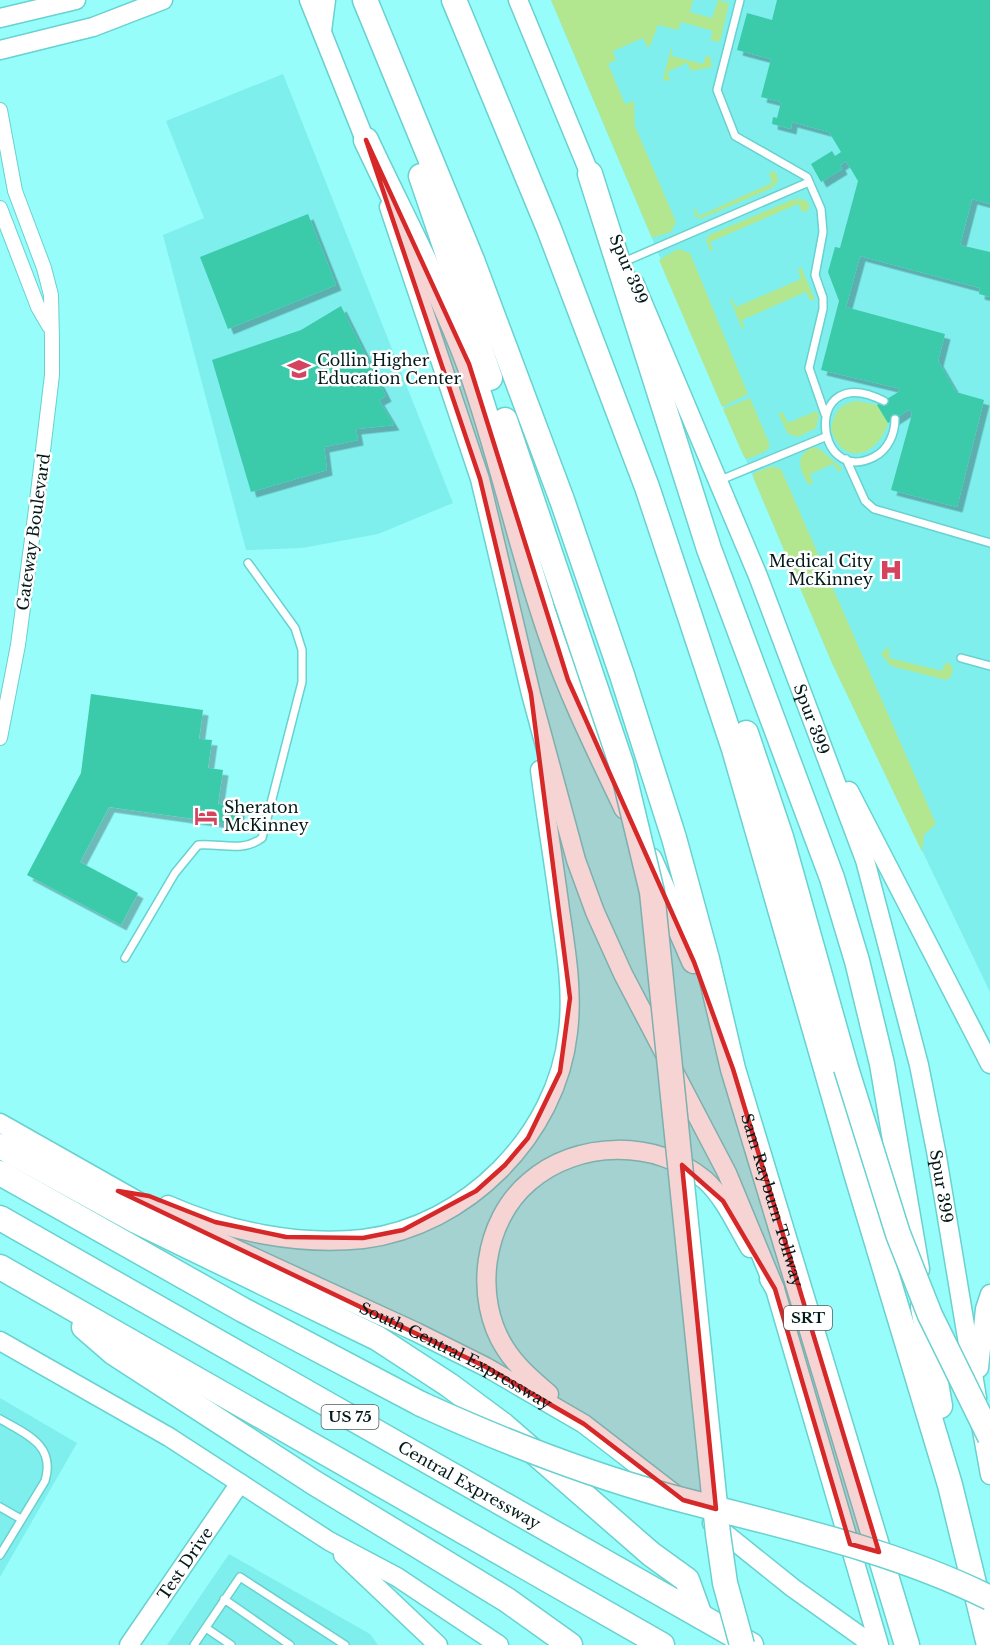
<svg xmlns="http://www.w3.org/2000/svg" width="990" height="1645" viewBox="0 0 990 1645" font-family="'Libre Baskerville',serif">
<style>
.built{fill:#7eefed}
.green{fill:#b2e790}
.building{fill:#3acbaa;filter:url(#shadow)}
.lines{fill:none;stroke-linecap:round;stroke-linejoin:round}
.lane-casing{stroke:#69d1cf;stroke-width:10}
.street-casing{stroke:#69d1cf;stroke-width:16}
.secondary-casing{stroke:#69d1cf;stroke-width:21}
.highway-casing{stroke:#69d1cf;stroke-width:27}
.lane{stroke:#fff;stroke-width:7}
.street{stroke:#fff;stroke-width:14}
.secondary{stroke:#fff;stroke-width:18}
.highway{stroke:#fff;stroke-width:24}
.highway-bridge-casing{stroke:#69d1cf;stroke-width:27;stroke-linecap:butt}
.highway-bridge{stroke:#fff;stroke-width:24}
.marked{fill:#d62828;fill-opacity:0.2;stroke:#d62828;stroke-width:4.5;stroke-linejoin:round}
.labels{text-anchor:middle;stroke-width:5;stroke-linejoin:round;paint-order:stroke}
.shield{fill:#fff;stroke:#4f5f5f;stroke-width:1.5}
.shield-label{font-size:15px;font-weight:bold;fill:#041a1a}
.street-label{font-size:16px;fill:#041a1a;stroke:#fff}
.poi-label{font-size:16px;fill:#041a1a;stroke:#fff;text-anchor:start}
</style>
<defs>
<filter id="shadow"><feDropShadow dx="5.5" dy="5.5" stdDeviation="0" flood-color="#0004"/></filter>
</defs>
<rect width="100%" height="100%" fill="#96fdfb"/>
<path class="built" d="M551 0H990V992L832 663Z
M283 74 453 503 378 534 302 548 246 550 163 235 204 218 166 121Z
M0 1398 77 1443 0 1577Z
M229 1554 370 1634 378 1645H167Z"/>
<path class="green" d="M551 0H693L690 12 712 18 718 0 729 3 720 42 710 40 713 31 681 22 678 30 658 25 650 46 647 47 643 38 613 51 616 60 608 64 625 104 634 101 635 126 676 222 671 232 652 238Z
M672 46V56L703 64 706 56H710L712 67 691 71 687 63 667 72 670 80 665 81 663 78Z
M772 171 777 174 778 181 772 188 700 219 695 216 693 206 699 216 772 183 769 173Z
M794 199H802L809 203V209L803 213 798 204 710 242 713 250 710 251 706 240 709 235Z
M678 249 690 253 748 394 722 407 659 260Z
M801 267 815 300H810L806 292 742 320 744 327 742 329 730 299H732L736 307 801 279 798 270Z
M750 398 770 445 766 451 748 459 744 457 723 409Z
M857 401 877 405 888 423C878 456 843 468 831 429 834 413 840 403 857 401Z
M816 411 819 415 816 428 798 437 788 434 779 415V412L783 413 788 423Z
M814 447 821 450 842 469 839 472 833 464 810 474 813 482 809 485C799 470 794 454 814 447Z
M772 466 781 469 936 824 924 835 922 852 832 663 753 477 754 473Z
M889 646V658L942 671 944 664 949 663 953 668 951 677 946 680 891 666 881 654Z"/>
<path class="building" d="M777 0H990V204L972 199 960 245 990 252V297L979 294 980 288 860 256 846 307 945 334 938 361 956 392 984 400 957 507 891 490 912 414 910 409 888 423 877 405 900 391 897 388 821 370 839 301 828 272 835 247 840 248 858 181 846 161 840 165 842 169 821 182 811 164 832 151 835 156 841 152 829 132 792 122 791 129 772 124 773 117 777 118 781 102 761 97 771 59 737 50 747 13 772 20Z
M308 214 336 285 228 329 200 257Z
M341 306 386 396 379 400 394 425 356 429 358 440 324 447 327 470 251 492 212 360 301 330Z
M91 694 203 710 199 739 212 740 208 768 223 770 218 804 240 807 237 825 109 807 80 862 138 893 121 925 27 875 81 773Z"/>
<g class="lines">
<g class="lane-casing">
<path id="lane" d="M740 0 717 90 735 136 807 177 821 209 823 232 815 275 823 298V309L809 368 825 414
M626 261 809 182
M884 401C802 359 813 488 874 457 888 450 895 434 895 419
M846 459 865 501 874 509 990 543
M718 481 825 437
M961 658 990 666
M125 958 175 873 198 845C221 843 242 853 262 838L302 682V650L295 628 248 563
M0 1419C26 1434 56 1445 45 1481L0 1555
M0 1507 21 1519
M224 1599 290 1645
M206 1628 231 1645
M194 1645 240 1577 345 1645"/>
</g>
<g class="street-casing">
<path id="street" d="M0 110 15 191 44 268 51 295 52 340V375L36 509 18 645 0 738
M0 208 38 307 49 326"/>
</g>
<g class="secondary-casing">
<g id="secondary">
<path d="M309 0 369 150"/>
<path d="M518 0 594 184"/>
<path d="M0 18 76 0"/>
<path d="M322 31 326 0"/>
<path d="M0 50 93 27 163 0"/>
<path d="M389 207 480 479 531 694 576 860 595 912 623 974 727 1173 775 1289"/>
<path id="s1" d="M634 282 758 576 865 860 919 1065 936 1151 977 1398"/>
<path d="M849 791 990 1064"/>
<path id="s2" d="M0 1123 166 1217 416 1332 486 1367 584 1424 676 1495"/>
<path d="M168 1205C227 1231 298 1246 363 1239 467 1226 557 1135 568 1032 573 991 566 950 560 910 554 863 546 817 540 770"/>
<path d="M769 1279 775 1289 879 1645"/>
<path d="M0 1341 169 1437 329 1541 397 1577 499 1645"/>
<path d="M979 1368 985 1309 990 1294"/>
<path d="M549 1394C533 1380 516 1366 505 1348 473 1298 483 1221 529 1182 577 1140 656 1139 705 1180 725 1198 736 1225 750 1248"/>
<path d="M981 1425 990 1475"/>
<path d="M712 1523 793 1588 873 1645"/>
<path d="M343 1555 438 1645"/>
<path id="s3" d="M129 1645 240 1483"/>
</g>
</g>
<g class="highway-casing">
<g id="highway">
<path id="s4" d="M365 0 472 260 562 500 622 675 674 838 707 959 733 1069 907 1645"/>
<path d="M454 0 549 229 647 487 734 749 856 1173 950 1485 989 1645"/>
<path d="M366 140C401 215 441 289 470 367 502 457 521 551 553 641 573 698 600 752 626 807"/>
<path d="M590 174 709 549 832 878 857 961 882 1064 917 1269"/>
<path d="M421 176 490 378"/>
<path d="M505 420 566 600"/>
<path d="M746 733 781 837 846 1068"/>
<path d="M650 860 694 961"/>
<path d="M0 1146 136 1221 377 1338 449 1385 503 1425 651 1554 687 1580 700 1616"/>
<path d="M0 1173 243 1310 421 1404"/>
<path id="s5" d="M0 1218 751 1645"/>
<path d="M0 1267 662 1645"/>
<path d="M923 1307 940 1406"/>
<path d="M84 1327 114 1353 313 1482 507 1600 570 1645"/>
</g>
</g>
<use href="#lane" class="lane"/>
<use href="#street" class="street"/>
<use href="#secondary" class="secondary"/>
<use href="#highway" class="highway"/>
<g class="highway-bridge-casing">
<path id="highway-bridge" d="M566 600 621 763 652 892 718 1534 725 1583 742 1645
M846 1068 898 1234 930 1315 990 1437
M421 1404C500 1440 581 1472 664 1495 775 1525 887 1547 990 1598"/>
</g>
<use href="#highway-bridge" class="highway-bridge"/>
</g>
<path class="marked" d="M366 140 469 364 568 680 694 962 733 1069 879 1552 850 1544 775 1289 723 1201 682 1165 716 1509 683 1500 584 1424 486 1367 118 1191 149 1196 215 1222 286 1237 363 1238 403 1230 476 1191 505 1165 528 1138 560 1072 570 998 531 694 480 479Z"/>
<defs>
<g id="university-bare" transform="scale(1.8)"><path d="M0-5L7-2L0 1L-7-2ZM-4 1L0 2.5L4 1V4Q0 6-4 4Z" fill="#d4445e" stroke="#fff" stroke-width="2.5" paint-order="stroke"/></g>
<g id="hospital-bare" transform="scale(1.8)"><path d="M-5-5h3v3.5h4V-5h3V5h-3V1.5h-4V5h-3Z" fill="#d4445e" stroke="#fff" stroke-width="2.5" paint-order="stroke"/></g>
<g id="hotel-bare" transform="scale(1.8)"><path d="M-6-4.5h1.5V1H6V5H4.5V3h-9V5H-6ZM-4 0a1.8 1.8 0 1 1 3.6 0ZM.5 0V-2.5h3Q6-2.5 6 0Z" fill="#d4445e" stroke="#fff" stroke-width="2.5" paint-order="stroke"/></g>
</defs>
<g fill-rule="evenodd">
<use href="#university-bare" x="299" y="369"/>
<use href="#hospital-bare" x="891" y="570"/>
<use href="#hotel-bare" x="206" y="816"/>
</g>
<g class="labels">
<g class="shield">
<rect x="784" y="1306" width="48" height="24" rx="4.5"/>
<rect x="321.5" y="1405" width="57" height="24" rx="4.5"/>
</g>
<g class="shield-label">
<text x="808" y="1323">SRT</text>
<text x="350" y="1422">US 75</text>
</g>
<g class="street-label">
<text transform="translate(629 269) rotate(67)" y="6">Spur 399</text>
<text transform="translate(33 532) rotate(-82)" y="6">Gateway Boulevard</text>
<text dy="6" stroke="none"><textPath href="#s1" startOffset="472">Spur 399</textPath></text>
<text dy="6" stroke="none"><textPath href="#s1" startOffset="958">Spur 399</textPath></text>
<text dy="6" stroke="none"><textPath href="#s4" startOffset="1269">Sam Rayburn Tollway</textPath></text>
<text dy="6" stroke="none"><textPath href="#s2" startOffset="512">South Central Expressway</textPath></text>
<text dy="6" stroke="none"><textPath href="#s5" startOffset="540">Central Expressway</textPath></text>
<text dy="6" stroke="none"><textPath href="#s3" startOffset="99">Test Drive</textPath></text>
</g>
<g class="poi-label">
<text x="317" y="366">Collin Higher<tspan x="317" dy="18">Education Center</tspan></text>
<text x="873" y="567" text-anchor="end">Medical City<tspan x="873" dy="18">McKinney</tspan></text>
<text x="224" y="813">Sheraton<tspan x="224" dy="18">McKinney</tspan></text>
</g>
</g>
</svg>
